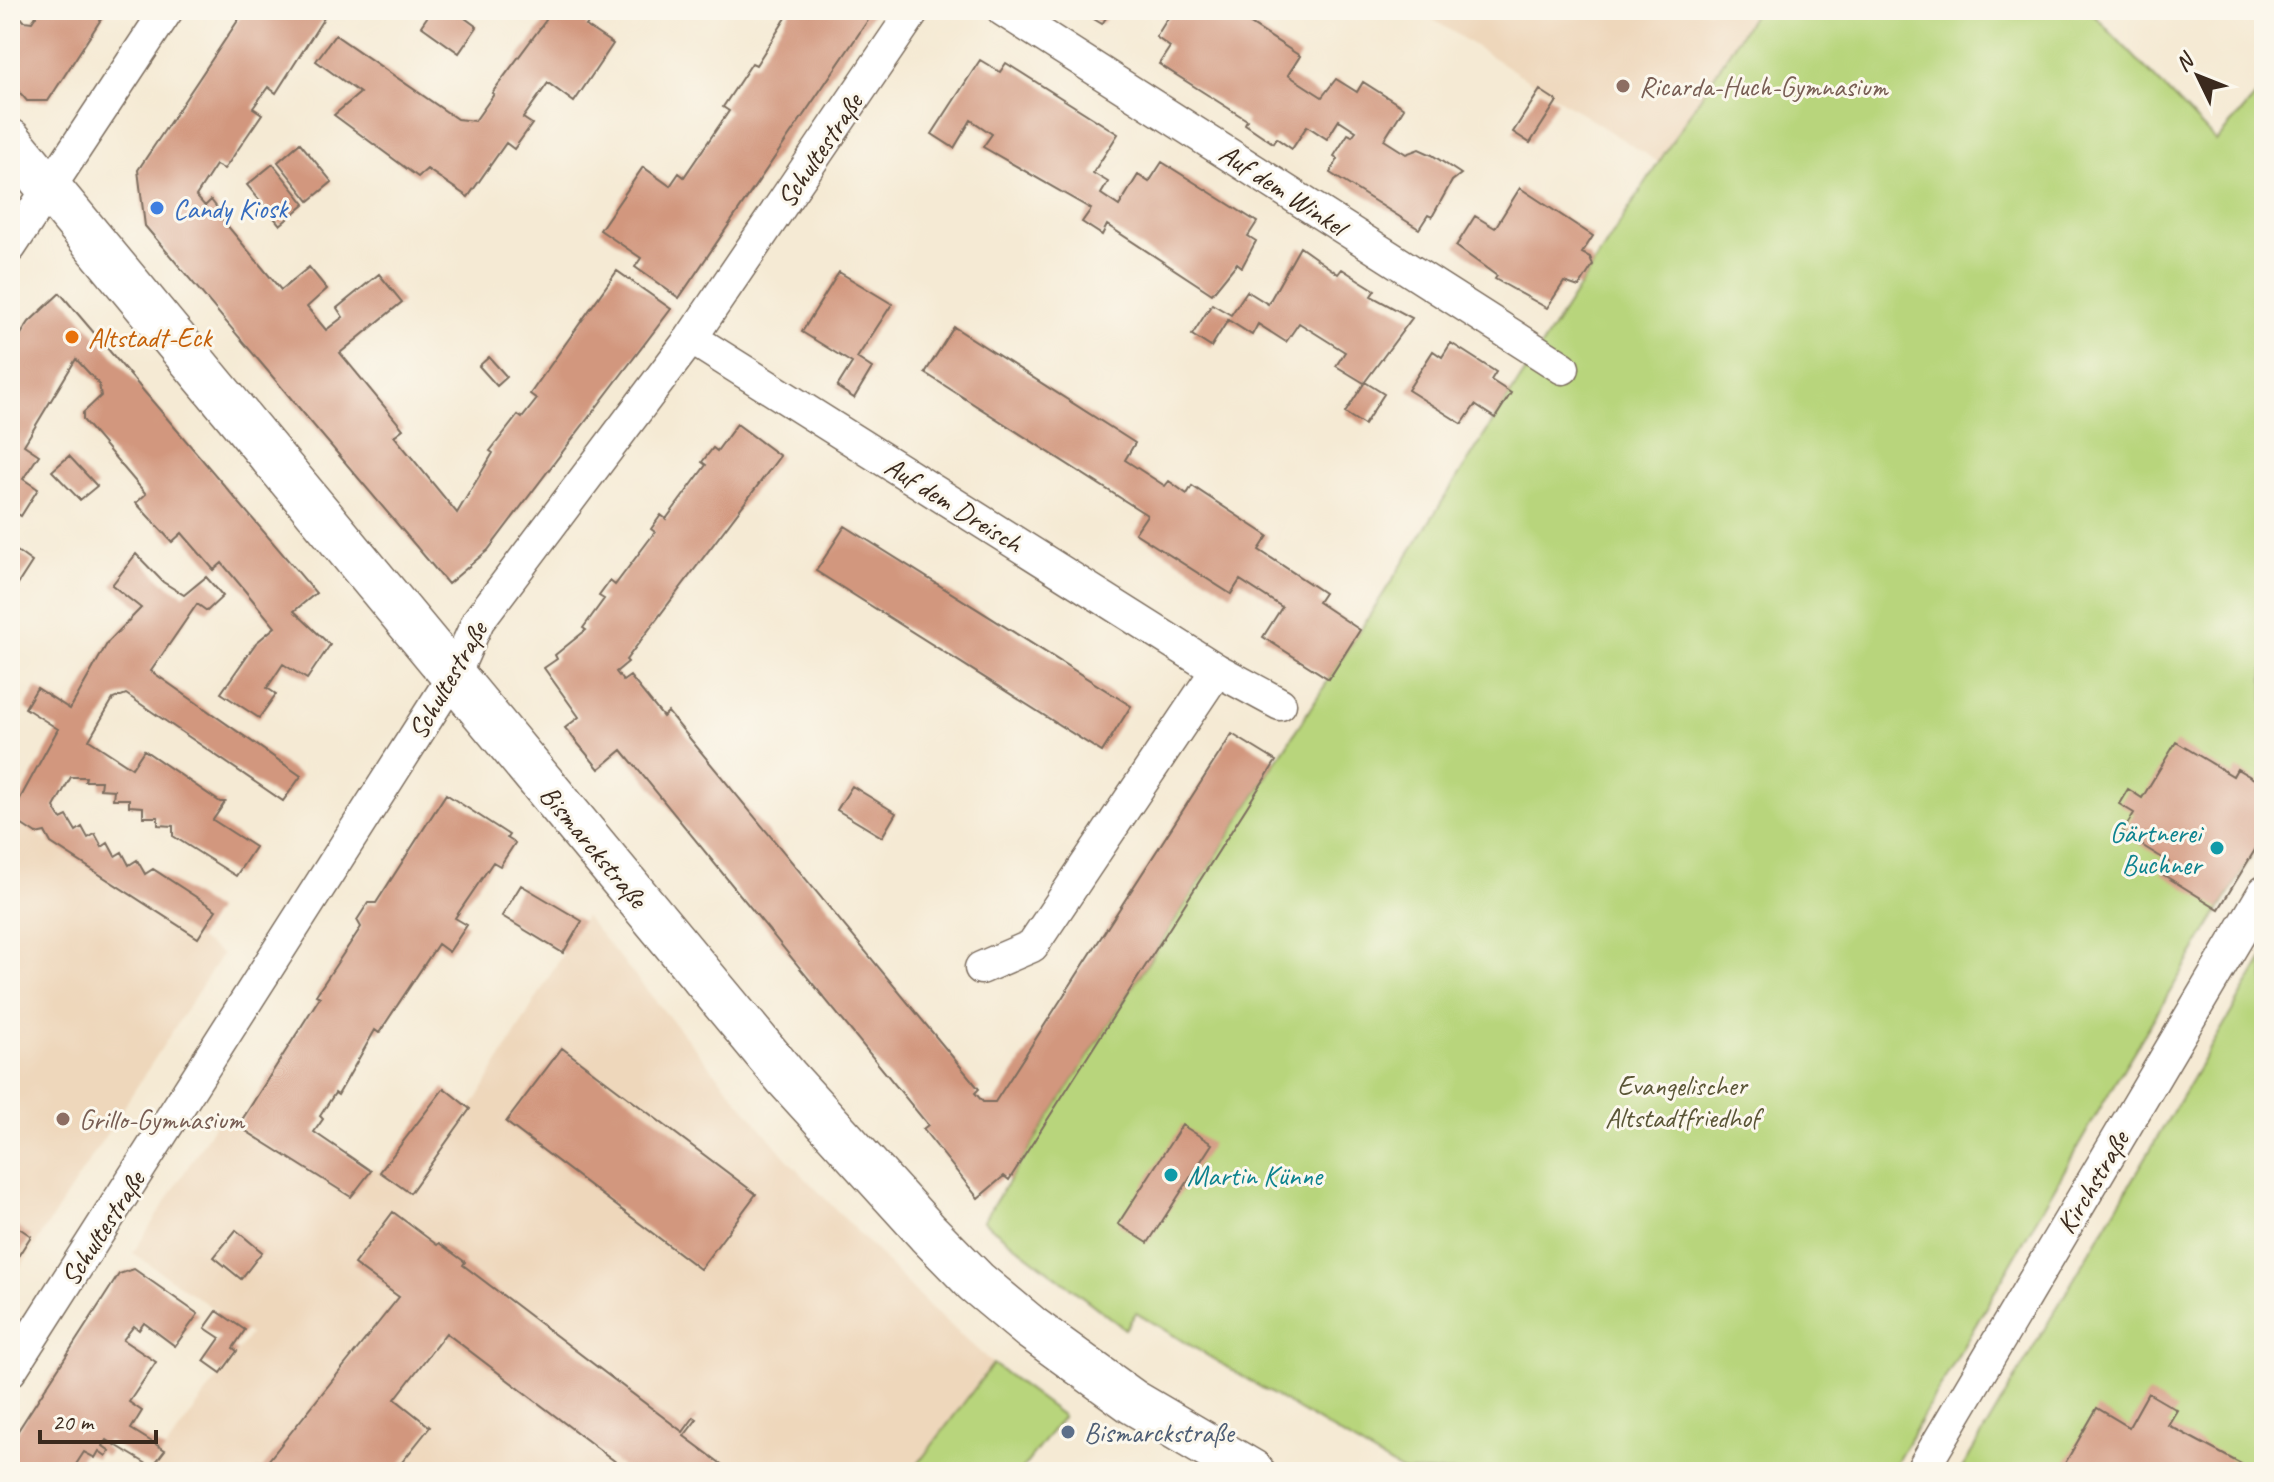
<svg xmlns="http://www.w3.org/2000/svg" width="2274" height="1482" viewBox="0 0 2274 1482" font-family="Caveat,sans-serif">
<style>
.built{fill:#eed7bb}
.green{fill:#b8d57c;stroke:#7a804d;stroke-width:2}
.building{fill:#d2977e}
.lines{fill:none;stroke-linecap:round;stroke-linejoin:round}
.street-casing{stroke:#7c6d5e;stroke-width:35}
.secondary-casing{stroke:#7c6d5e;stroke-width:47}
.street{stroke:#fff;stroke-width:32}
.secondary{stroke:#fff;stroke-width:44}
.education-dot{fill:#8d6e63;stroke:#fbf7ec;stroke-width:3}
.shop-dot{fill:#3f7fe0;stroke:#fbf7ec;stroke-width:3}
.food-dot{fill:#e8710a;stroke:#fbf7ec;stroke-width:3}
.culture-dot{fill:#0f9aa8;stroke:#fbf7ec;stroke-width:3}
.service-dot{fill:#5c6f8a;stroke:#fbf7ec;stroke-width:3}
.labels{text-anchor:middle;stroke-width:6;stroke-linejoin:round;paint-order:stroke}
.education-label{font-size:28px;fill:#785e54;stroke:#fbf7ec;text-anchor:start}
.street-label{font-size:28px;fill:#3b2a1e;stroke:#fbf7ec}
.shop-label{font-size:28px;fill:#366cbe;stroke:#fbf7ec;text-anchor:start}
.food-label{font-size:28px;fill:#c56008;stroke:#fbf7ec;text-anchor:start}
.culture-label{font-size:28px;fill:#0d838f;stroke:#fbf7ec;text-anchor:end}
.park-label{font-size:28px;fill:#5a5536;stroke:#fbf7ec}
.service-label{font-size:28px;fill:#4e5e75;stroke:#fbf7ec;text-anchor:start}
</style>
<rect width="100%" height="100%" fill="#fbf7ec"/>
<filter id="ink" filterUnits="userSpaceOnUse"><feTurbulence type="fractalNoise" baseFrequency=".0125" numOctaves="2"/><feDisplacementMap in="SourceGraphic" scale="16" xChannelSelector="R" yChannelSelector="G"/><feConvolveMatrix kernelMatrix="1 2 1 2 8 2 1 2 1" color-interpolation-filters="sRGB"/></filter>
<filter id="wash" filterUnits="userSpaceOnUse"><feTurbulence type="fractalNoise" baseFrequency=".006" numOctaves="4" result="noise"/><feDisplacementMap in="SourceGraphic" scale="32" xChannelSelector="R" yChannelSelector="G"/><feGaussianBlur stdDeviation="1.8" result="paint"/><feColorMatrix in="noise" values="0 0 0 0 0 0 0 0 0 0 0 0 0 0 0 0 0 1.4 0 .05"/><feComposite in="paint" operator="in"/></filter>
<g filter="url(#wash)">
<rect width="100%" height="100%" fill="#f5ead4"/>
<path class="built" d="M1418 10H1756L1658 162Z
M10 817 222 954 10 1284Z
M585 916 787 1159 930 1307 993 1364 912 1472H149L250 1334 133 1253 221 1115 351 1197 373 1167 410 1193 477 1099Z"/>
<path class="green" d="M1756 10H2089L2216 141 2264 87V836L2113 1086 1891 1472H1403L1136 1313 1125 1329 983 1221Z
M2264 957V1472H1960Z
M993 1364 1063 1416 1020 1472H912Z"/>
<g id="blocks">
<path class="building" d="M10 10H15L24 21 32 22 40 10H107L48 101H27L10 81Z
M245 10H329L276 93 268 87 253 108 262 114 228 164 224 169 216 165 196 196 205 206 211 200 218 209 215 211 281 290 309 267 327 289 307 307 326 330 343 317 337 308 379 274 402 302 340 353 403 429 394 436 457 513 493 453 490 451 518 415 522 418 537 399 530 394 617 271 671 309 488 550 448 584 145 226 138 170Z
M432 10H454L477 27 459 53 421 26Z
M544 10H597L586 26 613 44 574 102 548 83 523 118 532 124 514 149 506 143 468 197 427 169 418 177 334 115 360 93 316 61 335 35 457 119 475 121 494 94 492 93 546 20Z
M791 10H875L679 298 635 267 641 258 600 230 643 167 670 186 679 173 684 177 729 111 723 107 752 63 756 65Z
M1079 10H1111L1102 24Z
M1173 10H1229L1300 56 1288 75 1322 97 1336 79 1357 92 1363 82 1404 108 1384 140 1406 154 1419 149 1432 155 1461 174 1452 181 1432 217 1428 215 1419 229 1330 173 1338 159 1334 156 1348 134 1352 136 1356 131 1339 120 1327 139 1307 126 1292 149 1276 138 1273 143 1245 124 1247 120 1159 64 1170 47 1156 37Z
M980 60 1000 72 1006 63 1118 134 1093 173 1108 182 1101 194 1119 206 1138 175 1149 182 1162 162 1257 222 1248 236 1256 241 1242 267 1237 263 1212 294 1107 225 1102 235 1082 222 1091 209 983 147 992 134 971 120 954 148 932 134Z
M1540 90 1557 101 1530 143 1513 132Z
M300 143 332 182 309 201 278 162Z
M273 164 305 204 280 225 247 185Z
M1520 188 1593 236 1582 253 1590 257 1593 265 1579 287 1564 282 1547 308 1495 279 1497 276 1456 246 1475 216 1495 228Z
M1300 247 1338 274 1342 269 1359 280 1375 290 1371 296 1412 318 1364 383 1336 366 1345 352 1299 323 1286 342 1258 324 1252 335 1228 320 1211 347 1192 335 1212 304 1231 315 1247 291 1268 304Z
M839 272 892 304 857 358 872 368 854 398 837 387 852 363 802 332Z
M60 293 316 593 294 611 330 645 307 679 283 664 267 688 276 694 259 718 221 693 256 643 275 627 222 563 214 570 182 533 172 542 136 503 146 494 83 420V413L101 396 99 384 76 359 24 445 39 455 23 479 38 489 21 516 10 509V351L29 322Z
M954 327 1135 443 1125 460 1165 486 1169 481 1187 494 1192 486 1268 536 1259 550 1324 593 1318 602 1360 630 1329 679 1263 637 1282 607 1240 580 1231 594 1135 533 1147 515 925 373Z
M1451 343 1496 372 1491 380 1511 393 1495 418 1475 405 1462 424 1408 390 1433 351 1442 357Z
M489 357 507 377 497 386 479 366Z
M1365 382 1384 394 1364 425 1345 413Z
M737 424 780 456 626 660 628 662 616 672 623 681 630 676 663 717 668 712 979 1089 975 1093 983 1102H995L1232 734 1276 761 1009 1180 1004 1176 978 1198 923 1129 928 1125 622 750 599 769 565 728 579 717 544 668 557 659 555 655 586 630 583 628 604 599 599 596 610 581 615 585 655 532 651 529 661 515 666 519 706 465 702 462 713 448 717 451Z
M69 456 97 486 80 500 52 471Z
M845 526 1131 706 1102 752 816 571Z
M10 546 32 562 10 596Z
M136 554 163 582 184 595 206 577 223 596 207 611 197 604 151 671 301 776 283 801 126 694 113 699 89 740 132 768 144 750 220 802H225L213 820 255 847 236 876 173 836V826L158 825V817H143V807L129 806V799H113L114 790 100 789 101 781H85L86 777H71L54 807 61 819 67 816 76 831 82 827 88 838 95 834 102 847 108 843 115 856 122 852 129 865 137 860 145 874 153 869 216 910 198 938 51 843 45 832 36 834 10 817 58 729 25 708 37 688 70 709 108 642 141 608 112 585Z
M2176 742 2233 776 2237 769 2264 785V835L2219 909 2162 874 2169 862 2122 833 2134 813 2119 804 2128 789 2142 798Z
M852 786 896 813 882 837 837 810Z
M446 794 509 835 507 838 515 843 500 866 493 862 455 918 467 925 449 952 438 944 379 1033 375 1030 338 1095 335 1093 320 1116 323 1119 314 1132 371 1171 351 1197 238 1126 320 997 316 995 361 927 357 920 368 903H376Z
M521 885 582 921 563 953 502 916Z
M562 1048 756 1194 700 1269 506 1122Z
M444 1088 470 1109 410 1193 380 1172Z
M1182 1125 1212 1144 1148 1243 1118 1224Z
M393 1212 437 1245 439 1243 465 1262 463 1265 683 1432 694 1417 697 1419 684 1436 732 1472H629L446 1333 395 1399 430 1427 394 1472H254L257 1469 260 1471 399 1297 354 1264Z
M10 1222 31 1236 10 1269Z
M236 1230 262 1252 241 1279 214 1257Z
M134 1269 198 1314 175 1346 144 1323 139 1330 134 1326 123 1340 156 1362 129 1402 142 1411 131 1429 165 1450 152 1467 107 1440 103 1446 110 1451 106 1456 99 1451 95 1458 84 1452 71 1472H10V1443L119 1274Z
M217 1311 245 1330 233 1348 237 1351 221 1373 204 1361 220 1338 205 1328Z
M2148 1393 2177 1410 2168 1425 2256 1472H2060L2097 1408 2129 1427Z"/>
</g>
</g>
<g filter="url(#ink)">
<use href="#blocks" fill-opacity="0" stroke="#7c6d5e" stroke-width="2"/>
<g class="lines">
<g class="street-casing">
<path id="street" d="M1003 10 1563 368
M10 247 167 10
M691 338 1217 670 1280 704
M981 968 1032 946 1217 670
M10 1371 453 677 478 621 691 338 914 10
M1921 1472 2264 892"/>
</g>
<g class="secondary-casing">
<path id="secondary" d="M10 141 786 1077 928 1233 976 1282 1031 1328 1133 1402 1252 1472"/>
</g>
<use href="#street" class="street"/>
<use href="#secondary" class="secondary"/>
</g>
</g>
<g class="education-dot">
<circle cx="1623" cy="86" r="8"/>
<circle cx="63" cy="1119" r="8"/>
</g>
<circle class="shop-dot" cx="157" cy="208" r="8"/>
<circle class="food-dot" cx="72" cy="337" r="8"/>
<g class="culture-dot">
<circle cx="2217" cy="848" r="8"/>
<circle cx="1171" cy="1175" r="8"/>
</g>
<circle class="service-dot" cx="1068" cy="1432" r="8"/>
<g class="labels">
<g class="education-label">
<text x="1639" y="96">Ricarda-Huch-Gymnasium</text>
<text x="79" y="1129">Grillo-Gymnasium</text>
</g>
<g class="street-label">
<text transform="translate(819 150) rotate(-56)" y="10">Schultestraße</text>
<text transform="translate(1283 189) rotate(33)" y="10">Auf dem Winkel</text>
<text transform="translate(954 504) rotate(32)" y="10">Auf dem Dreisch</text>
<text transform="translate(447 680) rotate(-60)" y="10">Schultestraße</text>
<text transform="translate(594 846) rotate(50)" y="10">Bismarckstraße</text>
<text transform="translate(2092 1182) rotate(-59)" y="10">Kirchstraße</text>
<text transform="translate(102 1228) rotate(-57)" y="10">Schultestraße</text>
</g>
<g class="shop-label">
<text x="173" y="218">Candy Kiosk</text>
</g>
<g class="food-label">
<text x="88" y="347">Altstadt-Eck</text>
</g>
<g class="culture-label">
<text x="2201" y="842">Gärtnerei<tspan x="2201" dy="32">Buchner</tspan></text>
<text x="1187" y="1185" text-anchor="start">Martin Künne</text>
</g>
<g class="park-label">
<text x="1682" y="1095">Evangelischer<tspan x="1682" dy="32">Altstadtfriedhof</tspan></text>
</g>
<g class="service-label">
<text x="1084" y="1442">Bismarckstraße</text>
</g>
</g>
<rect width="2274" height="1482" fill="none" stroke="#fbf7ec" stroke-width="40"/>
<g transform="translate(2198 76) rotate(313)" stroke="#fbf7ec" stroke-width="6" paint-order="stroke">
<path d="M0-6L14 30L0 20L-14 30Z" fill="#3b2a1e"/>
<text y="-12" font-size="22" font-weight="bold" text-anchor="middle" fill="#3b2a1e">N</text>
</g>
<path d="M40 1430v12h116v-12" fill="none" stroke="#3b2a1e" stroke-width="4"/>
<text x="52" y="1430" font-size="24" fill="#3b2a1e" stroke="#fbf7ec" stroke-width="6" paint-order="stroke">20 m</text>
</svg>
